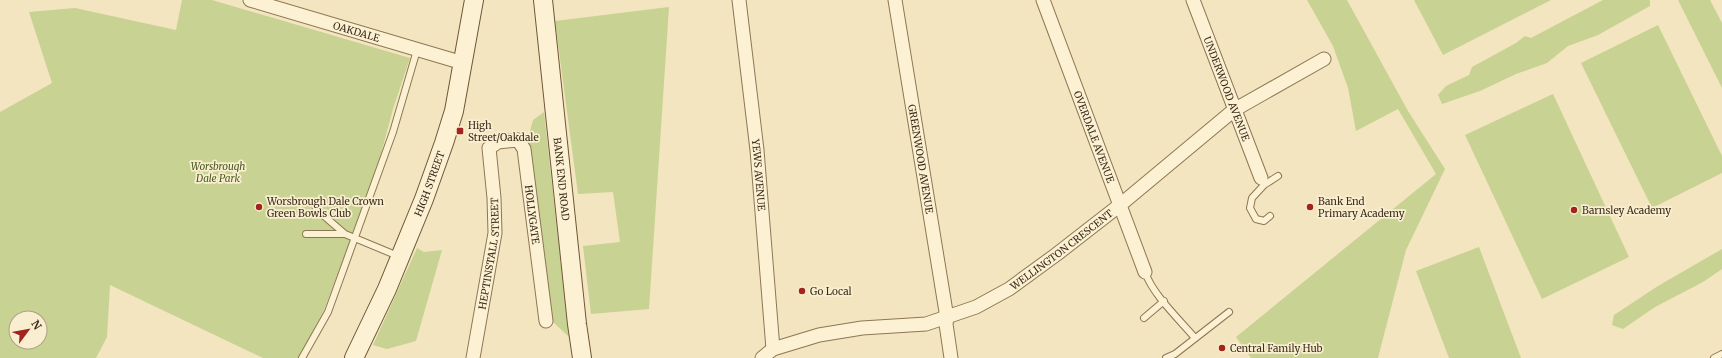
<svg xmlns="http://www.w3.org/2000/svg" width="1722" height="358" viewBox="0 0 1722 358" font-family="Merriweather,serif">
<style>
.green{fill:#c8d292;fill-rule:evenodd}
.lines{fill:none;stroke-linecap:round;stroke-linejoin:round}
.lane-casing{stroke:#8d7655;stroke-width:8}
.street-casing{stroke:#8d7655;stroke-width:15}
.secondary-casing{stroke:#6f5638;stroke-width:20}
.lane{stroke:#fcf2d3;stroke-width:6}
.street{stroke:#fcf2d3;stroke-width:13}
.secondary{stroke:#fcf2d3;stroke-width:18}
.poi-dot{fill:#a3231e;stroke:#f9efd0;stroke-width:1.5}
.labels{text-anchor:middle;stroke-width:3.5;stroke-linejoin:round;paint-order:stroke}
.street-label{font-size:10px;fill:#3b2c1b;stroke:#f9efd0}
.poi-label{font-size:10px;fill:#3b2c1b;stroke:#f9efd0;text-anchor:start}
.park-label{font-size:10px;font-style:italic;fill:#495a20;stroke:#f9efd0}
</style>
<rect width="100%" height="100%" fill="#f3e5bf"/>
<path class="green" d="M182 0H212L410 58 393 109 375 176 324 310 299 358H263L110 285 107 337 96 358H0V112L52 83 29 12 75 8 176 30ZM16 318H40V342H16Z
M1307 0H1347L1408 111 1445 169 1406 250 1378 358H1251L1236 337 1436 174 1398 109 1356 131 1348 88 1333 46Z
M1414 0H1551L1443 55Z
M1603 0H1650V6L1598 35 1568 46 1547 63 1516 74 1480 91 1442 104 1438 95 1446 86 1469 75 1472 67 1516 43 1525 36 1531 38Z
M1678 0H1710L1722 23V88Z
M669 7 649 309 591 314 583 246 620 242 613 192 578 194 555 21Z
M1658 25 1722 156V173L1652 208 1581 63Z
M1553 94 1629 257 1542 299 1465 135Z
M544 112 569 337 552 321 527 142 533 120Z
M1479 247 1521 358H1449L1416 271Z
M417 248 424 252 442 250 416 341 387 349 373 345Z
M1722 249V269L1703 282 1655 307 1623 329 1612 325 1614 315 1658 286Z"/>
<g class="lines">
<g class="lane-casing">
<path id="lane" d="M1261 178 1264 185 1252 198 1250 208 1256 219 1264 221 1270 216
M1264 185 1278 176
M316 209 345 234
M306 234H345L398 256
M1145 272C1153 295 1179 319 1195 338
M1144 318 1164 301
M302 358 328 312 393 132 417 50
M1166 358 1175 354 1229 312
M1714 358 1722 354"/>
</g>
<g class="street-casing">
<g id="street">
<path id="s1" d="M250 0 463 63"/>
<path id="s2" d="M739 0 757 150 773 349"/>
<path id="s3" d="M895 0 947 318 946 324 951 358"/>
<path id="s4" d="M1043 0 1145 272"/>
<path id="s5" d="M1193 0 1261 178"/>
<path id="s6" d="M473 358 495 233 494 198 489 148 498 142 518 140 524 149 546 321"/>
<path id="s7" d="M762 358 773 349 819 335 862 328 926 324 976 307 1009 289 1057 254 1120 205 1234 110 1324 59"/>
</g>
</g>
<g class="secondary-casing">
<g id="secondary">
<path id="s8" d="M543 0 577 324 582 358"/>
<path id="s9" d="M354 358 387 289 424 199 444 143 454 111 474 0"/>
</g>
</g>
<use href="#lane" class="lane"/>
<use href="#street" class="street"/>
<use href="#secondary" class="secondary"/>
</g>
<g class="poi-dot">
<rect x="456" y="127" width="8" height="8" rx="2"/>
<circle cx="259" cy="207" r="4"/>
<circle cx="1310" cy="207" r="4"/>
<circle cx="1574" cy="210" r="4"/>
<circle cx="802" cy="291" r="4"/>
<circle cx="1222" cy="348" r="4"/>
</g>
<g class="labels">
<g class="street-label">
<text dy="4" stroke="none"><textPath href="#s1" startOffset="111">OAKDALE</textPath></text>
<text dy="4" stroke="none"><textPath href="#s5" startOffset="95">UNDERWOOD AVENUE</textPath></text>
<text dy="4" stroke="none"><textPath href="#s4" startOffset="146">OVERDALE AVENUE</textPath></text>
<text dy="4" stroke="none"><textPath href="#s3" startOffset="161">GREENWOOD AVENUE</textPath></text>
<text dy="4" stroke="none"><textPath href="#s2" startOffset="176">YEWS AVENUE</textPath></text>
<text dy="4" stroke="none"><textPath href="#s8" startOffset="180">BANK END ROAD</textPath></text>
<text dy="4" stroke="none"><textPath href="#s9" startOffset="190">HIGH STREET</textPath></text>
<text dy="4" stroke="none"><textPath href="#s6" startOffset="320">HOLLYGATE</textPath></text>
<text dy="4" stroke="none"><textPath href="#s7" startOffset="326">WELLINGTON CRESCENT</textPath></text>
<text dy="4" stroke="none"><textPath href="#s6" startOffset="106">HEPTINSTALL STREET</textPath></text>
</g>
<g class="poi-label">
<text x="468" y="129">High<tspan x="468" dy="12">Street/Oakdale</tspan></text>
<text x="267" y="205">Worsbrough Dale Crown<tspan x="267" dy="12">Green Bowls Club</tspan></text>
<text x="1318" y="205">Bank End<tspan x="1318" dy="12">Primary Academy</tspan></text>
<text x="1582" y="214">Barnsley Academy</text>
<text x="810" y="295">Go Local</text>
<text x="1230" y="352">Central Family Hub</text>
</g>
<g class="park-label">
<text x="218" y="170">Worsbrough<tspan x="218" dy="12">Dale Park</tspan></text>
</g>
</g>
<g transform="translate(28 330) rotate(58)"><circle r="19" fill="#f9efd0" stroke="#ada188"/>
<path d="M0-3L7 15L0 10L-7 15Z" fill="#a3231e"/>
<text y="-6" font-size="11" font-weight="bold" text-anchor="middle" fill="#3b2c1b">N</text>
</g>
</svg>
